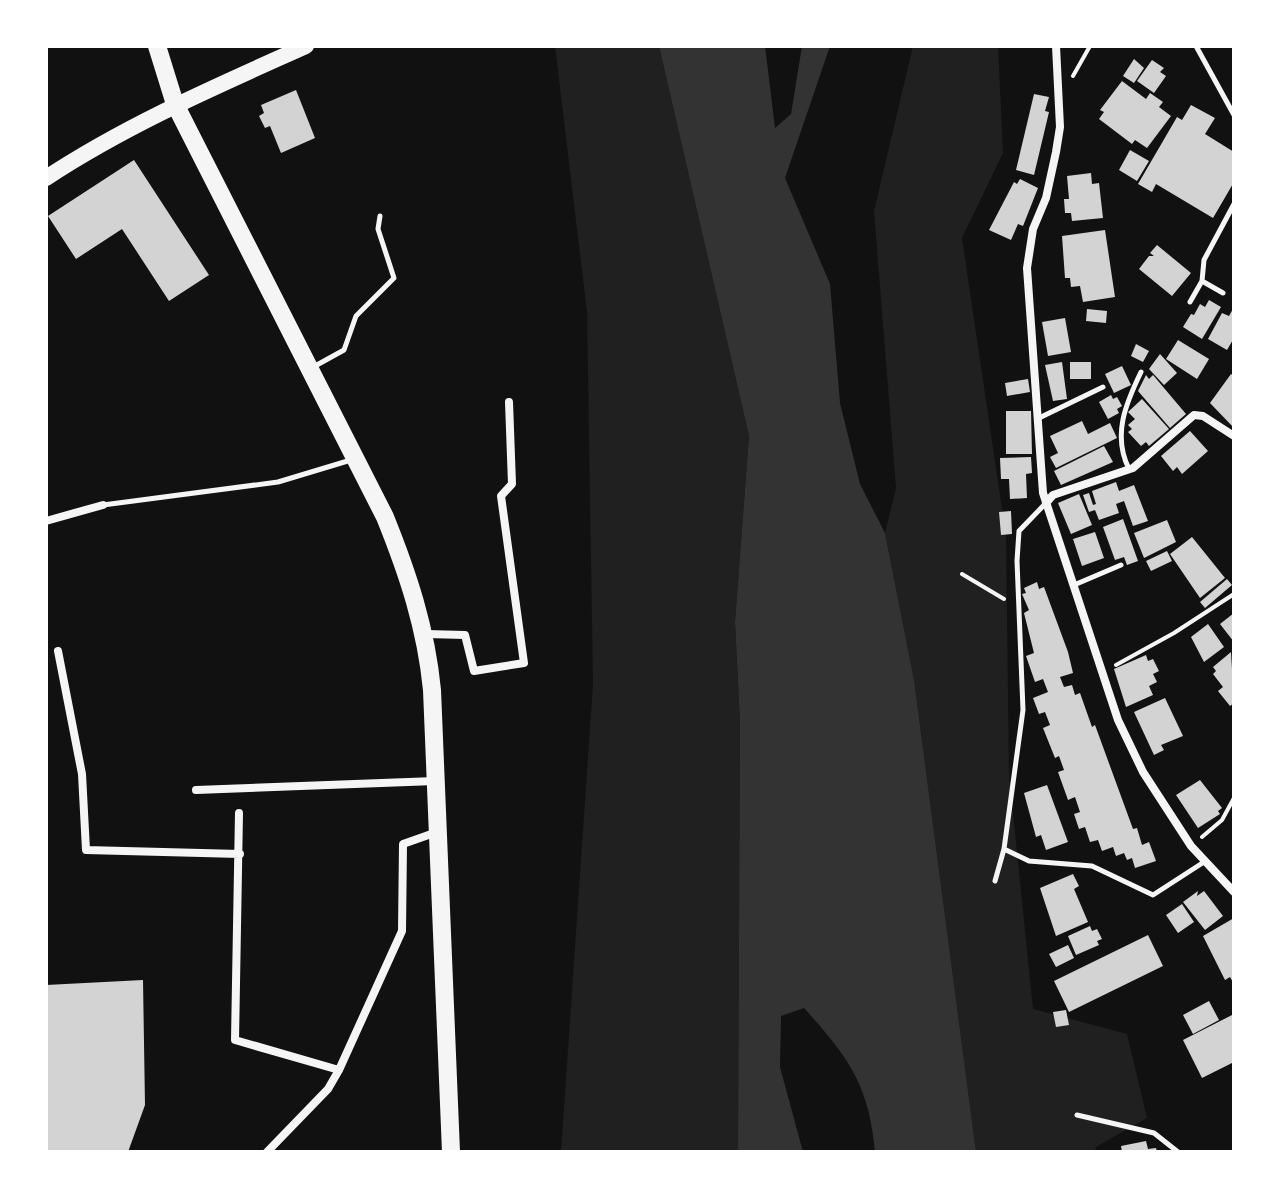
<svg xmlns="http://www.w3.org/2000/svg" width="1280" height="1198" viewBox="0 0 1280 1198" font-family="'Space Grotesk',sans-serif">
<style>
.green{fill:#202020}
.water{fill:#333}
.building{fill:#d3d3d3}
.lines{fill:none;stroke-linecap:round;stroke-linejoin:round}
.path{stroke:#f5f5f5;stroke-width:4}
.service{stroke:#f5f5f5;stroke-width:5}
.minor{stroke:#f5f5f5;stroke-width:8}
.primary{stroke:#f5f5f5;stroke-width:16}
.trunk{stroke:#f5f5f5;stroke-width:18}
</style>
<rect width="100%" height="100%" fill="#111"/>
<path class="green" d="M555 46H659L749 436 735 622 740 721 738 1152H561L593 684 587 312Z
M913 46H998L1003 153 962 238 1006 536 1009 774 1033 1009 1127 1034 1147 1118 1096 1147 1095 1152H976L914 680 885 533 896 488 874 211Z"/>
<path class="water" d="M659 46H765L775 128 791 114 802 46H830L785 178 830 284 840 403 860 484 885 533 914 680 976 1152H875C869 1084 848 1057 804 1008L781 1016 780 1067 803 1152H738L740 721 735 622 749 436Z"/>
<path class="building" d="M1134 59 1144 68 1134 83 1123 76Z
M1152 60 1164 68 1160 72 1166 76 1154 93 1137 81Z
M1122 81 1146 99 1150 93 1163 102 1159 107 1171 116 1147 148 1135 140 1132 144 1099 119 1104 112 1100 110Z
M296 90 315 138 281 153 270 126 265 128 259 116 264 113 261 105Z
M1034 94 1049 97 1045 111 1049 112 1034 175 1016 170Z
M1191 105 1215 118 1205 134 1234 152V182L1213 218 1156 184 1152 192 1138 184 1177 117 1182 120Z
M1130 150 1149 161 1137 181 1119 170Z
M134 160 209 275 169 301 122 229 76 259 48 216Z
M1091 173 1092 184 1099 183 1103 218 1072 221 1071 213H1065L1064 199H1069L1067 176Z
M1020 179 1038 188 1023 226 1018 224 1011 240 989 230 1014 182 1017 184Z
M1105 230 1115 297 1083 302 1080 286 1071 287 1070 278H1065L1062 236Z
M1157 245 1191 273 1172 296 1139 269 1149 256H1154L1150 253Z
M1209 300 1221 307 1202 339 1183 327 1191 314 1194 315 1200 304 1205 307Z
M1234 307V338L1227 350 1208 339 1222 313 1229 316Z
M1087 309 1107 311 1106 323 1086 321Z
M1065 318 1071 352 1048 356 1042 322Z
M1178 340 1209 359 1197 379 1166 359Z
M1136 344 1149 351 1143 362 1131 356Z
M1160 354 1177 373 1164 385 1149 369Z
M1062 362 1067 399 1053 401 1045 365Z
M1070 362H1091V379H1070Z
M1122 366 1131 385 1114 393 1105 374Z
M1231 374 1234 376V428L1210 403Z
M1146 375 1149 379 1153 375 1186 414 1170 428 1138 391Z
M1028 379 1030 392 1007 396 1005 383Z
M1111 395 1113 399 1117 397 1122 406 1117 409 1119 413 1108 419 1099 402Z
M1142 399 1169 429 1149 446 1146 442 1141 446 1128 432 1132 429 1128 425 1135 419 1128 412Z
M1006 411H1031L1032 454H1006Z
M1082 421 1088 434 1110 423 1117 438 1056 468 1050 457 1058 453 1050 436Z
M1190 431 1208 451 1182 474 1177 467 1173 471 1161 456Z
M1104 446 1113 462 1061 485 1054 471Z
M1031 457 1032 473 1026 474 1027 498 1010 499 1009 479H1001L1000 458Z
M1116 482 1119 491 1134 485 1148 521 1133 526 1124 501 1116 504 1119 513 1099 520 1095 510 1089 512 1083 495 1089 493 1093 505 1096 504 1092 491Z
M1079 494 1092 525 1071 534 1058 503Z
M1011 511 1012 534 1001 535 999 512Z
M1123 519 1138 561 1127 565 1124 557 1115 560 1103 527Z
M1167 520 1176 542 1144 558 1134 533Z
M1095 532 1104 558 1082 566 1073 539Z
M1192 537 1225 578 1200 598 1170 554Z
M1167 551 1172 561 1151 571 1146 561Z
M1227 579 1232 585 1205 608 1200 602Z
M1037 582 1039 589 1044 587 1068 652 1073 673 1060 677 1064 687 1072 685 1075 695 1080 693 1092 727 1095 725 1133 829 1137 828 1142 845 1149 842 1156 861 1135 868 1132 858 1127 860 1124 853 1116 856 1113 847 1102 851 1098 840 1090 842 1085 827 1079 829 1074 814 1080 812 1075 797 1068 800 1058 772 1064 770 1059 756 1055 758 1043 728 1050 725 1045 712 1039 714 1033 698 1048 692 1043 679 1035 682 1026 656 1034 653 1024 613 1029 610 1022 594 1026 593 1024 588Z
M1234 613V642L1220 624Z
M1208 624 1224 647 1204 662 1191 637Z
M1231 652 1234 703 1230 706 1218 691 1223 687 1213 674 1216 671 1213 667Z
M1146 655 1148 661 1153 659 1159 671 1153 674 1157 682 1149 686 1153 695 1126 707 1114 669Z
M1165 698 1183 736 1161 745 1164 750 1154 755 1134 712Z
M1200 780 1222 808 1218 811 1220 814 1198 828 1176 795Z
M1047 785 1068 842 1046 850 1041 835 1036 837 1024 793Z
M1073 874 1079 886 1074 889 1088 922 1056 936 1040 888Z
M1198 891 1197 896 1204 891 1223 916 1205 930 1183 902Z
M1182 904 1194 922 1178 933 1166 915Z
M1234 918V984L1230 977 1225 980 1203 936Z
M1090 926 1092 931 1097 929 1102 939 1097 941 1099 945 1076 955 1068 936Z
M1148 935 1163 966 1069 1012 1054 981Z
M1068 945 1074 958 1056 967 1049 954Z
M143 980 145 1105 128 1152H46V985Z
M1209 1001 1219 1020 1193 1034 1183 1015Z
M1066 1010 1069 1025 1056 1027 1053 1012Z
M1234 1014V1062L1202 1078 1183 1040Z
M1146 1141 1148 1149 1156 1148 1157 1152H1122L1121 1146Z"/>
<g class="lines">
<path class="path" d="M1073 76 1090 46
M962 574 1004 599
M1116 665 1174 633 1234 594
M1202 837 1222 820 1234 798"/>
<path class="service" d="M1196 46 1234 115
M1202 281 1223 293
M1190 302 1202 281 1204 260 1234 204
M315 366 344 350 356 316 394 278 378 229 380 216
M1039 418 1103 387
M1129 469C1112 435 1126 403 1141 372
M103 505 278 482 351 460
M1074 585 1121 565
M1004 849 1029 861 1092 866 1153 895 1204 862
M995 881 1004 849 1023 710 1017 561 1019 531 1046 503
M1077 1115 1154 1133 1178 1152"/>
<path class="minor" d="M1056 46 1060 127 1056 152 1046 198 1033 229 1027 268 1043 493 1118 720 1143 772 1191 846 1234 892
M1046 503 1053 495 1133 468 1194 415 1203 416 1234 436
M46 521 103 505
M426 634 465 635 474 671 524 663 501 496 512 484 509 402
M58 651 82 774 86 850 240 854
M196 790 435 781
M239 813 235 1040 339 1070
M267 1152 328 1089 339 1070 402 931 403 844 437 832"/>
<path class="primary" d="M46 178C128 124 217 86 306 46"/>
<path class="trunk" d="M157 46 175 104 385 517C408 574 426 628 432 690L451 1152"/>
</g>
<rect width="1280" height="1198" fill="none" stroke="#ffffff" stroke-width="96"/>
</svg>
